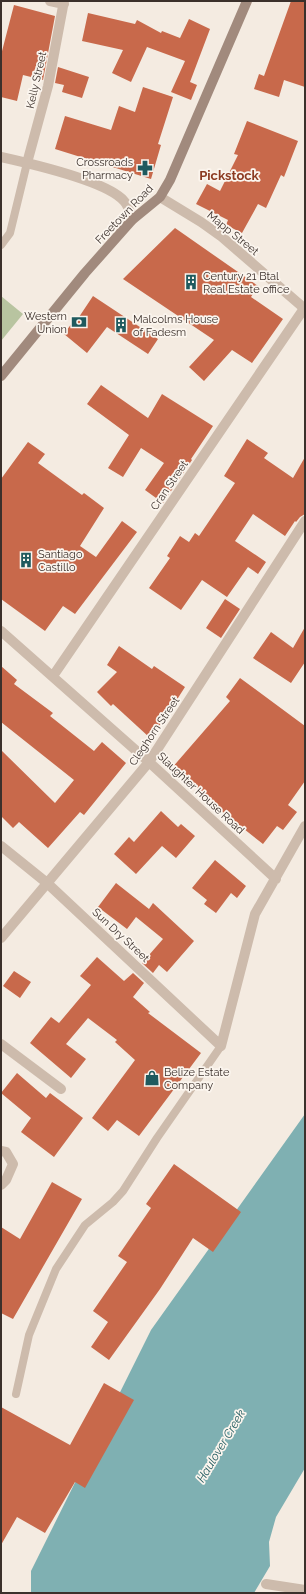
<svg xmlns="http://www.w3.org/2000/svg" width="306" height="1594" viewBox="0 0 306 1594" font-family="Raleway,sans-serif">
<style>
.green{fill:#b8c4a0}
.water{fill:#7fb0b2}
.building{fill:#c8694b}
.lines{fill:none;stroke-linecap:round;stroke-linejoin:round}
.service{stroke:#cdbbac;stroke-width:8}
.minor{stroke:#cdbbac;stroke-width:10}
.tertiary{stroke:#cdbbac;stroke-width:10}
.secondary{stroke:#a18a7d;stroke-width:10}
.labels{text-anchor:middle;stroke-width:3.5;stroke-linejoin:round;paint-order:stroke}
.street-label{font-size:11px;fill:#3b302b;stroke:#fbf5ee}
.poi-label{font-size:11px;fill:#3b302b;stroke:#fbf5ee;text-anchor:start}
.water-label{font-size:12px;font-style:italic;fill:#1f5a5e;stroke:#fbf5ee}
.quarter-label{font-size:13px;font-weight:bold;fill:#8c3b22;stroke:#fbf5ee}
</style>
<rect width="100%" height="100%" fill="#f4ebe1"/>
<path class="green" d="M1 296 23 314 1 341Z"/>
<path class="water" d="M305 1114V1468L276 1517 269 1542 270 1566 254 1593H31V1571L151 1330Z"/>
<path class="building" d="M291 1H305V87L284 80 279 97 254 89 259 74 264 76Z
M14 5 55 16 43 80 23 75 17 101 1 97V55Z
M88 13 135 24 137 20 161 33 162 31 180 38 189 19 210 29 190 82 197 85 191 100 171 92 185 61 147 47 131 82 112 73 123 50 82 41Z
M58 67 89 77 82 98 62 92 64 85 55 83Z
M143 87 173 97 158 144 161 145 151 179 55 149 65 116 111 130 119 106 135 112Z
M247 121 298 141 284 177 281 175 266 208 258 204 242 233 226 225 228 220 196 204 207 184 220 191 238 155 234 154Z
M175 228 258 286 251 297 283 319 252 363 232 350 204 381 189 367 214 340 123 279Z
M93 296 158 339 148 354 107 327 87 353 64 334 77 316 79 317Z
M101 385 148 418 162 394 213 426 191 459 192 460 163 503 145 490 164 463 141 448 123 477 108 468 129 435 87 404Z
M247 439 268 453 264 458 293 478 305 457V514L300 517 296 522 295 521 285 536 253 514 235 541 266 562 258 574 248 567 227 597 202 580 181 610 149 588 170 558 167 556 180 536 189 542 195 533 199 536 235 483 224 476Z
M28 442 45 454 38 463 82 495 84 493 104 508 80 546 96 557 122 521 137 532 75 614 63 606 45 631 1 599V479Z
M225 599 240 609 221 638 206 628Z
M305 627V662L291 683 253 658 271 632 293 648Z
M119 646 152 669 154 666 185 687 162 723 149 737 113 704 111 706 97 692 117 672 107 665Z
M1 666 17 680 14 684 53 713 50 716 94 751 102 742 126 763 84 815 80 812 48 848 19 822 13 828 1 816V750L55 803 74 780 1 722Z
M240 678 305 726V781L288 805 297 812 283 830 277 826 263 844 215 806 217 804 189 781 187 783 171 769 230 701 226 697Z
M161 811 178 827 181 824 195 836 176 858 162 846 136 874 114 854 129 837 134 842Z
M215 860 246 886 237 898 231 893 216 913 204 904 207 900 192 888Z
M116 883 149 909 153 903 194 941 167 972 159 965 153 973 142 963 163 939 136 917 127 929 98 907Z
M97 957 124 981 133 973 144 983 133 997 150 1012 148 1013 201 1053 139 1136 117 1120 108 1131 92 1118 135 1060 115 1042 117 1040 88 1018 66 1044 86 1059 71 1078 30 1043 51 1017 59 1023 91 985 80 976Z
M14 971 31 982 20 998 3 986Z
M17 1073 46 1098 50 1093 83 1118 54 1157 21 1132 31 1118 1 1093Z
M174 1164 241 1212 213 1252 193 1238 160 1289 109 1360 91 1347 108 1322 93 1311 127 1262 118 1256 151 1208 146 1204Z
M52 1182 82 1199 13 1319 1 1313V1227L20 1239Z
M104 1383 134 1400 85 1488 75 1482 45 1533 17 1517 1 1545V1407L70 1445Z"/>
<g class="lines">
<path class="service" d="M1 245 10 233 27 163
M16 1394 29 1335 56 1269 85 1225 113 1202 123 1191 157 1138 221 1046"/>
<path class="minor" d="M50 1 64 4
M1 157C28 163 107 181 124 201 129 206 130 213 132 220
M27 163 48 86 64 1
M1 631 149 762 276 879
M53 676 305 307
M1 846 47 883 221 1046 255 914 305 826
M1 938 149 762 305 521
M1 1044 61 1089
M1 1151 6 1152 13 1164 6 1180 1 1185
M266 1584 305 1590"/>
<path class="tertiary" d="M160 197 201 222 222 237 305 309"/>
<path class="secondary" d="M1 376 85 273 132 220 160 197 170 180 247 1"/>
</g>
<defs>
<g id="pharmacy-bare" transform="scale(1.2)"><path d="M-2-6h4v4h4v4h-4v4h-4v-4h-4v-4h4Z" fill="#1f5a5e" stroke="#fbf5ee" stroke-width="2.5" paint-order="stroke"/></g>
<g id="building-bare" transform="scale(1.2)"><path d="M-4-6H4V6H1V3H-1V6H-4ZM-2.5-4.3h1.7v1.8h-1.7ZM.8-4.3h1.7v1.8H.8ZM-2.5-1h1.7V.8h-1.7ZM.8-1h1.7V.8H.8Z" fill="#1f5a5e" stroke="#fbf5ee" stroke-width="2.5" paint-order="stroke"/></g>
<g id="bank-bare" transform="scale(1.2)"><path d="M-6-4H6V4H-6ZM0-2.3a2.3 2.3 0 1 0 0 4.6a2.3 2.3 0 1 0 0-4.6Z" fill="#1f5a5e" stroke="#fbf5ee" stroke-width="2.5" paint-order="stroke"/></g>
<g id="shop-bare" transform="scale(1.2)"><path d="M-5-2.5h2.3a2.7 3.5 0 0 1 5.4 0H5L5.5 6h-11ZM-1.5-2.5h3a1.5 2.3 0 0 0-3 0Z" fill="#1f5a5e" stroke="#fbf5ee" stroke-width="2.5" paint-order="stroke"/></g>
</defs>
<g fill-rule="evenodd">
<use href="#pharmacy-bare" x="145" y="168"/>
<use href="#building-bare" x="191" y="282"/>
<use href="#bank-bare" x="79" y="322"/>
<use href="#building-bare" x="121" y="325"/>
<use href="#building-bare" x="26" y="560"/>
<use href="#shop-bare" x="152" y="1078"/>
</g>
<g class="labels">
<g class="street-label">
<text transform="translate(36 80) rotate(-77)" y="4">Kelly Street</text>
<text transform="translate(124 214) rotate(-46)" y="4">Freetown Road</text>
<text transform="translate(233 233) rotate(39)" y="4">Mapp Street</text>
<text transform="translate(169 485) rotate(-56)" y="4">Cran Street</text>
<text transform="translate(154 731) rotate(-56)" y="4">Cleghorn Street</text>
<text transform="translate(201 793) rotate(43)" y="4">Slaughter House Road</text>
<text transform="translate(121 935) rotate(43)" y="4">Sun Dry Street</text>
</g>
<g class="poi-label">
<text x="133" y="166" text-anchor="end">Crossroads<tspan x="133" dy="13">Pharmacy</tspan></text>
<text x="203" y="280">Century 21 Btal<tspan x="203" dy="13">Real Estate office</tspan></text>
<text x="67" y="320" text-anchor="end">Western<tspan x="67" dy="13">Union</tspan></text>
<text x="133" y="323">Malcolms House<tspan x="133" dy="13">of Fadesm</tspan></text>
<text x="38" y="558">Santiago<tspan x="38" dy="13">Castillo</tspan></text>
<text x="164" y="1076">Belize Estate<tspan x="164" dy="13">Company</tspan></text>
</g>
<g class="water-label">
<text transform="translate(221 1446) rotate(-59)" y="4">Haulover Creek</text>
</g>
<g class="quarter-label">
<text x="229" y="180">Pickstock</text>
</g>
</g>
<rect width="306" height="1594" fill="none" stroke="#3b302b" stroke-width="4"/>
</svg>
